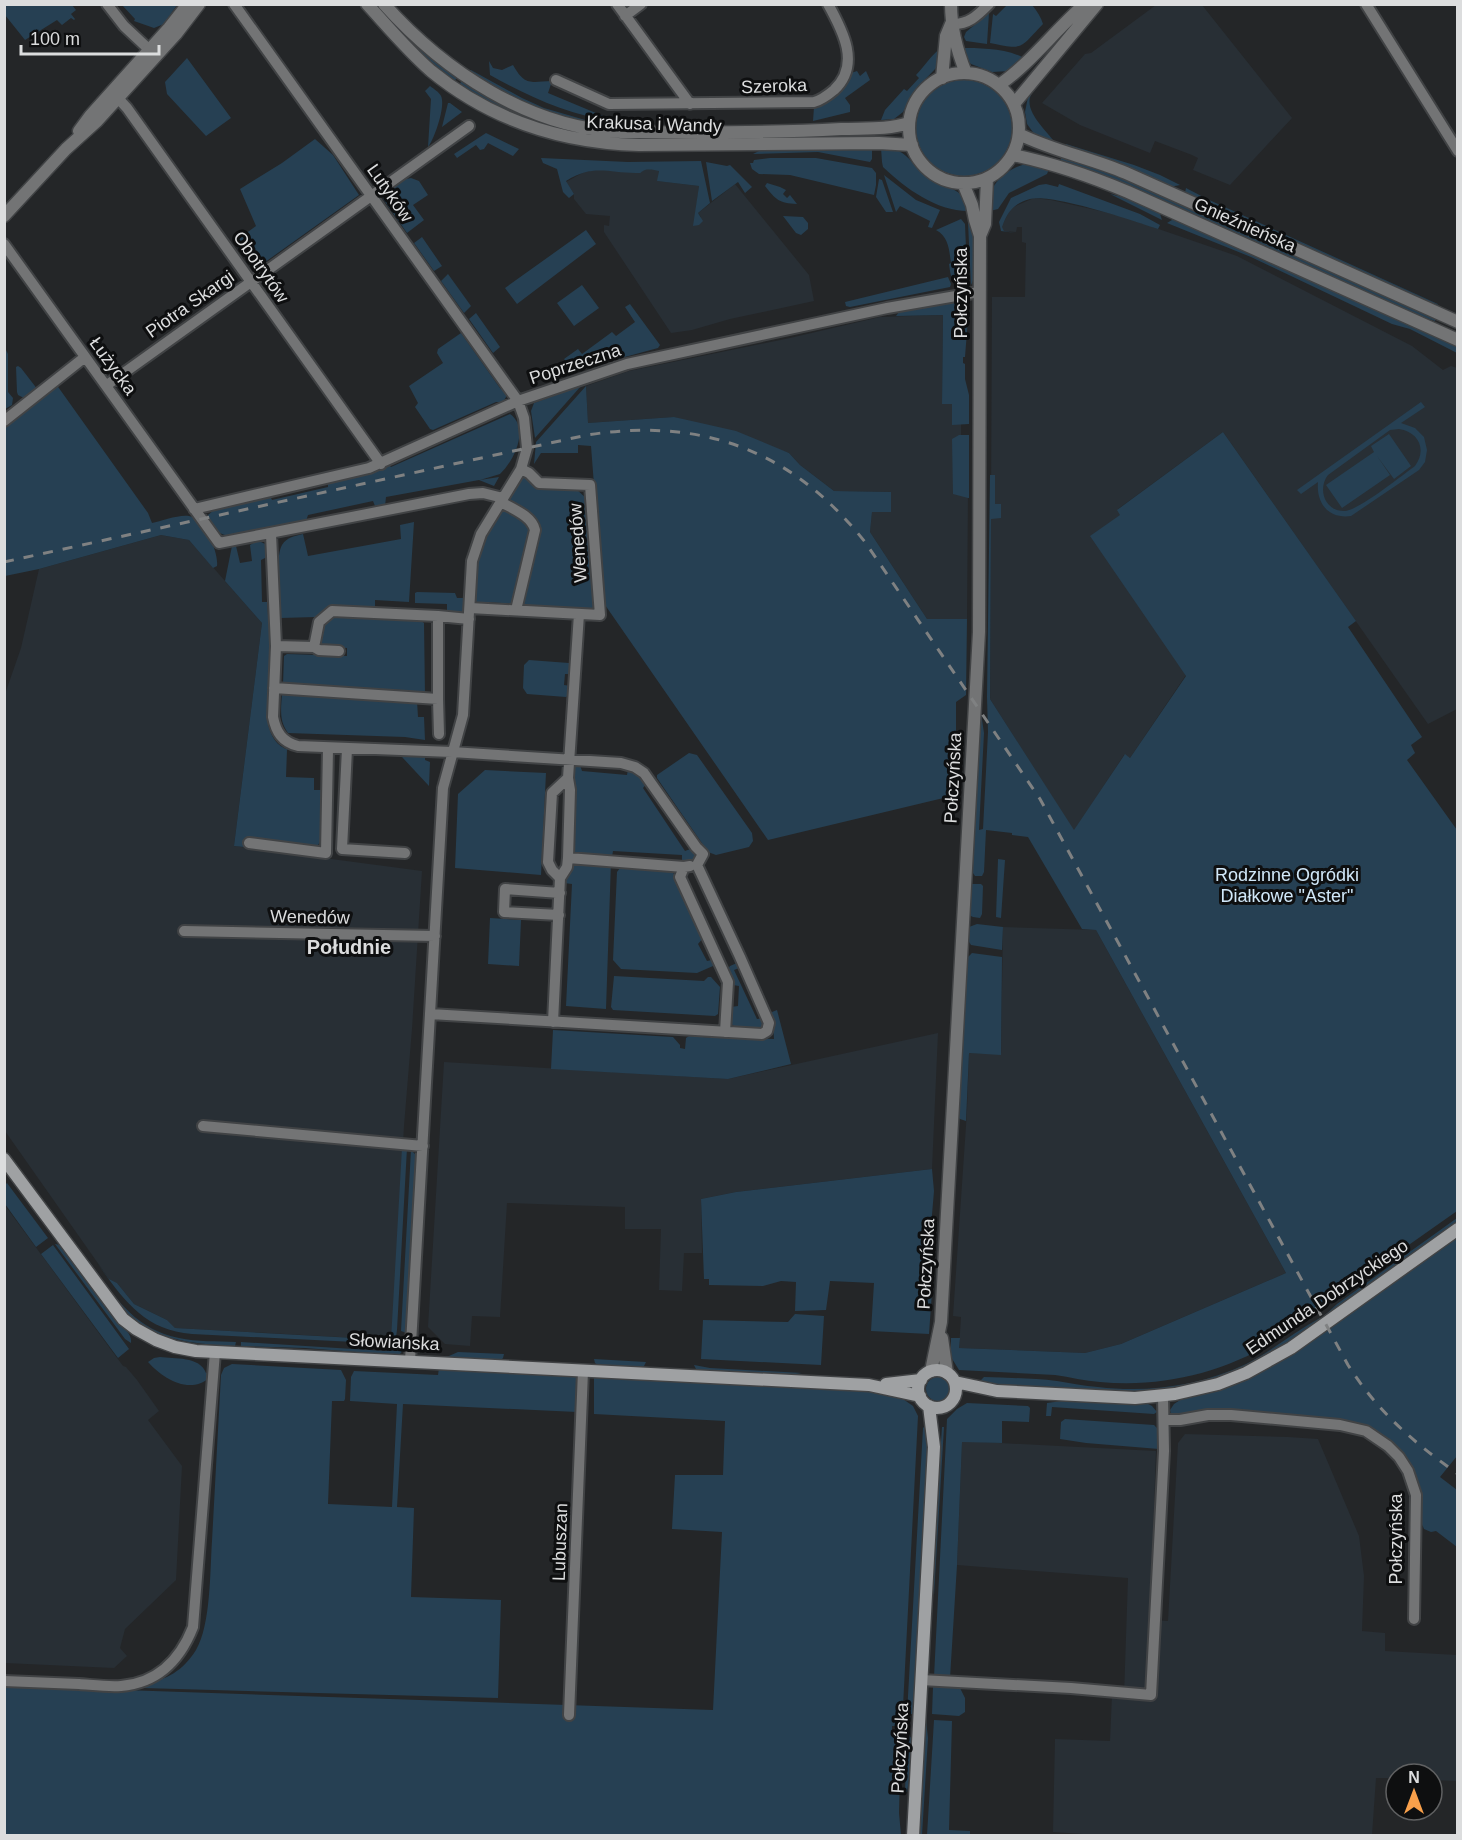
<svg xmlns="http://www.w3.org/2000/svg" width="1462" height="1840" viewBox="0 0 1462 1840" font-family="Helvetica,sans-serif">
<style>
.built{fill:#282f35}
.green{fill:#264053;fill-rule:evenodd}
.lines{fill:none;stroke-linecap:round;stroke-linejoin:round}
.minor-casing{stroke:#414345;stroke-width:14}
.tertiary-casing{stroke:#414345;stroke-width:15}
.secondary-casing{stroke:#414345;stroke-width:15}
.minor{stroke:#737475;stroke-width:10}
.tertiary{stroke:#737475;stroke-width:12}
.secondary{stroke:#9fa1a3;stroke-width:12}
.rail{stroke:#7f8182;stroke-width:3;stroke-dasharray:10 10;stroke-linecap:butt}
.labels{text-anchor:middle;stroke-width:6;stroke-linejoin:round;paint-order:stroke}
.street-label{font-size:18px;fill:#dcddde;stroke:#0e0f10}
.park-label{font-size:18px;fill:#d1e8f9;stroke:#0e0f10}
.neighbourhood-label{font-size:20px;font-weight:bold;fill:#dcddde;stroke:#0e0f10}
</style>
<rect width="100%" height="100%" fill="#242628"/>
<path class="built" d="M1156 5H1202L1292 118 1230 185 1193 170 1198 158 1192 155 1155 141 1150 153 1080 125 1042 103 1085 54 1091 53Z
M651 169 659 170 658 181 699 186 694 226 701 217 698 213 735 184 809 275 814 301 730 319 692 330 671 333 604 232V225L609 226 610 216 586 214 574 199V194L566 182 584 172 595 170Z
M1034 198 1051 200 1118 215 1237 256 1412 346 1443 370 1451 366 1457 368V709L1428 724 1223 432 1118 509 1121 515 1091 536 1186 675 1130 758 1124 755 1074 831 990 699 991 518H1001V505H991L992 297H1025L1026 243 1022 242V227H1017L1016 232 1004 231 1001 227 1011 208Z
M943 315 942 398 961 399V491H968L967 619H927L870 532 872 512 891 492 834 491 800 465 789 453 674 417 588 423 586 386 629 371 790 338 880 317Z
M161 535 189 540 262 623 234 846 422 871 412 1029 404 1126 392 1340 175 1328 167 1320 134 1304 117 1283 109 1279 5 1131V694L21 648 39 569Z
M1003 927 1096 930 1286 1273 1121 1344 1085 1353 959 1348 961 1317 953 1316 967 1111 969 1053 1001 1054Z
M938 1033 932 1169 736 1192 701 1199 702 1253H684L682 1291 659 1290 661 1229H625V1207L507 1203 500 1317 472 1316 470 1346 445 1344 428 1327 444 1062 728 1079Z
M4 1204 123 1366 126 1367 137 1380 159 1411 148 1420 182 1466 176 1580 125 1629 120 1648 127 1656 114 1668 5 1663Z
M1185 1434 1288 1437 1318 1439 1359 1536 1364 1576 1362 1631 1385 1633V1651L1457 1655V1781L1432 1780V1774H1396V1778H1376L1372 1835 1112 1836 1053 1832 1055 1739 1110 1741 1112 1695 1124 1696 1128 1578 957 1565 962 1441 1156 1451 1150 1620 1168 1621 1178 1443Z"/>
<path class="green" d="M4 5H72L76 10 71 14 75 19 74 20 71 18 62 25 57 20 25 40 5 15Z
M122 5H177L164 24 154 28 134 21 135 19Z
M374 5H377L394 23 458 76 454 82 410 45Z
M1007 5H1032C1037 11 1041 17 1043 24 1019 49 1024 50 990 43L993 14 996 16Z
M989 13 987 44 966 41 964 37 966 32Z
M941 48 937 67 915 90 903 112 894 119 881 120 885 110 904 89 907 91 919 78 916 75C924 67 932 54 941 48Z
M960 48C980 48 1006 48 1024 58L1009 71 992 72 971 64 967 60Z
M187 58 231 118 206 136 167 94 165 82Z
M489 61 493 68 502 70 513 65C525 86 530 82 552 81L548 93 615 121C570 116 528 96 490 75Z
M471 70 522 98 544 108 599 124C551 120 510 95 469 71Z
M857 71 860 76 866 71 870 80 845 98 850 105V112L813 121 814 107 851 73Z
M1045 76C1042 83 1034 88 1031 95 1023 111 1048 132 1056 144L1035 135 1027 124 1025 112 1028 97Z
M463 79 553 125 872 134V138L633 141 557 130 501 110 459 85Z
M916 128a48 48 0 1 1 96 0a48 48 0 1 1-96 0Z
M430 86C434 89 439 92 441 96 446 106 434 140 428 147L431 99 425 91Z
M448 103H450L462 112 442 127Z
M486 133 519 149 513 156 488 143 484 149 480 150 476 145 457 158 454 154Z
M315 139 333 155 359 195 254 270 234 242 256 226 240 189 282 163Z
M1066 144 1134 165 1160 175 1180 185 1170 187 1065 146Z
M881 148C910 147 911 168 931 180 941 186 954 187 961 195 966 199 968 206 970 211 938 212 906 189 883 167L882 162Z
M872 149V159L870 162 818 152 753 154 761 150Z
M1062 155 1105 169 1436 318 1435 321 1405 311 1060 162Z
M541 158 628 162 701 161 710 203 698 213 703 221 699 225 693 226 699 186 657 181 659 171C655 170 649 169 645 170 638 173 644 173 636 173 607 173 594 164 566 181L574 194 569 198 563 192 557 169 543 163Z
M770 158H816L872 168 876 173V185L874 195 790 175 759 174 752 169 750 163H753L754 160Z
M706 162 727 166 730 165 752 187 745 193 738 182 712 201Z
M1027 164 1049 169 1047 174 1009 193 998 209 990 211C990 206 990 201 990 196 993 180 1012 166 1027 164Z
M884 175 916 200 940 210 932 228 928 227 930 221 900 206 896 212Z
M411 178 419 181 428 195 413 205 424 220 407 233 383 199 384 195 406 179Z
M879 179 882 180 893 212H886L876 197Z
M767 183 780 187 786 190 783 194 787 198 790 195 797 204C779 203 776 200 765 186Z
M1046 184 1058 187 1059 184 1140 214 1160 225 1158 229C1135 221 1051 193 1030 199 1013 204 1008 211 1002 227L1004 231 1016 233 1001 231 999 222 1011 198 1039 185Z
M1186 188 1207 199 1440 305 1418 299 1188 195 1185 193Z
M1110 194 1134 200 1159 211 1162 220Z
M783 216 803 217 808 223V229L801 235 796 233Z
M961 219 965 224 967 272 965 283 958 286C951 281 950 272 949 264L951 263C949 250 949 237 936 230Z
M1177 219 1457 345V353L1410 329 1392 324 1251 257 1167 223 1172 220Z
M971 220C974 237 979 271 971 285L968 223Z
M586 230 596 244 517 304 505 288Z
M422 237 442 266 434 271 414 243Z
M448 274 471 306 464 313 441 281Z
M948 277 951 284 950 287 850 307 846 306 845 302Z
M582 285 599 308 574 326 557 303Z
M956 302 965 303 969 306 965 357H963V363L965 364V379L969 395V424L952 425V404H942L943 315 896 316 899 312Z
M630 304 660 345 658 348 573 371 564 359 578 349 582 354 612 332 616 336 635 322 625 307Z
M476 313 500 347 493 353 469 319Z
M461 333 500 388 506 393V397L503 402H496L433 430 430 429 415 407 418 403 409 386 443 363 437 353 438 349Z
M4 346 8 354V392L13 398 12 405 5 409Z
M18 366 21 368 38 390 24 398 18 395 17 392 16 367Z
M56 384 148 513 152 523C161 521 180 514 189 516 204 519 219 552 217 566L213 568 189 540 161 535 39 569 5 576V424Z
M581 386 535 438 531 411 534 403Z
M586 386 588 423 674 417 736 431 789 453 800 465 834 491 891 492V512H872L870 532 927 619H967L966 695 956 702V795L768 840 603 602 591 446 578 445V453H541L534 464 536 442Z
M1421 402 1425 407 1401 423 1415 428 1424 437 1427 450 1425 462 1419 470 1351 516C1329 519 1316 504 1318 482L1301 494 1297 490ZM1399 429C1419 432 1427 450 1415 466 1401 476 1359 510 1345 511 1325 512 1317 489 1328 475L1390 430Z
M510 414C530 428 514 461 500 474L480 480 499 477 494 486 479 480 386 497 385 506 378 507 375 506 373 501 308 515 306 521C290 525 236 541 222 534 215 531 210 522 208 515L215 509 270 496 272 500 328 487V483L376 471 389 465 391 467Z
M1223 432 1356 621 1348 627 1422 737 1411 745 1415 753 1407 760 1457 830V1211L1332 1299C1321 1313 1304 1321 1289 1332 1232 1371 1168 1388 1100 1382 1085 1381 1070 1377 1055 1375 1023 1373 991 1372 959 1370L951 1357V1338H960L959 1348 1085 1353 1121 1344 1286 1273 1096 930 1082 929 1028 837 1012 835V833L986 830 984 872 982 876H975L971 870 980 706 984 733 979 830 983 829 988 732 987 697 990 475H995V504H1001V518L991 519 990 699 1074 830 1125 754 1130 758 1186 676 1090 536 1120 515 1117 510Z
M1389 434 1411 466 1394 479 1377 456 1390 475 1342 508 1326 485 1374 452 1371 446Z
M959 435H969V498H968L953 494 952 439Z
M525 476 535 487 575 488 587 499 596 610 524 607 521 604 485 602 484 605 479 604 475 600 477 565 484 540 522 477Z
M414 522 409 602 375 600V607L330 606 316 617 280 618C279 602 275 557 282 545 287 537 295 536 303 534L308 556 401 539 400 525Z
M255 542H261L265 544 267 557 261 560 262 602H267L271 654 268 725C272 737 276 746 289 750H287L286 777 314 778V790H323L321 840 317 847 245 838 244 847 234 846 262 623 225 581 232 546H236L240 563 252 561 250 545Z
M417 592 455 593 457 598H466L464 612 459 614 447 613V604L415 603V593Z
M330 616 416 617 424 623 425 696 407 695 402 690 283 684 284 656 287 654 347 656V648L323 647 320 643 322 627Z
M529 660 569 663 573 668 572 674H565L564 685 571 686V693L566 697 527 694 523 688 524 665Z
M282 694 417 701 418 717H424L425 740 405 737 288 733C279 721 281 709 282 694Z
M689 753 697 755 752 833 753 841 749 847 716 855 708 852 657 778V775Z
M402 757H425V760L430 762 429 786Z
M578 765H580L582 771 627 775 628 769 640 775 647 783 643 788 685 851 693 848 696 852V856L693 861 682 863V855L613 851 612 857 572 856 573 766Z
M485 770 546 773 541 875 455 868 458 794Z
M571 859 611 862 606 1009 566 1006 572 884 564 883Z
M998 859 1005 860 1001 918 996 917Z
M624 866 672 870 703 938 698 944 707 961 712 960 714 962 713 966 697 973 621 969 613 960 617 872 620 868Z
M972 884H981L983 886 982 914 980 918 973 917 969 915 971 887Z
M490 918 521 920 519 966 488 964Z
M977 924 1003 927 1002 950 971 945 968 940 969 927Z
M972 953 1002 957 1001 1055 969 1053 966 1121 960 1119 958 1117 967 958Z
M737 963 739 968 734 970 757 1019 764 1018 765 1025C757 1031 738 1031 730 1023L731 1007 738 1006 739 986 733 985 728 969 730 966Z
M614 976 704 981 708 977H711L720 987 718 1014 715 1016 613 1010 611 1007Z
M777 1010 791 1064 728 1079 551 1069 553 1030 673 1037 680 1045V1048L685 1049 686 1038 689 1036 716 1038V1036L774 1039C774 1032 771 1016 772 1012Z
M402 1148H407L397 1330 395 1344 192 1334C140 1330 120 1294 92 1256L109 1279 117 1283 134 1304 167 1320 175 1328 391 1340Z
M411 1150 416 1155 417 1162 407 1333 401 1331Z
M932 1169 934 1191 930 1238 935 1249 929 1334 871 1331 874 1283 830 1281 826 1310 795 1311 796 1282 781 1281 763 1286 709 1285V1279H704L701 1199 736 1192Z
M7 1183 48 1238 36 1247 5 1204V1185Z
M1457 1218V1223L1325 1318 1324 1316 1337 1304Z
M1457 1235V1456L1440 1477 1457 1490V1547L1436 1531 1431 1532 1424 1529 1421 1522 1420 1491 1416 1479 1408 1462 1397 1447 1383 1435 1367 1426 1355 1422 1334 1419 1222 1410H1207L1175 1416 1171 1414 1170 1410 1174 1404 1183 1398 1231 1385 1277 1363Z
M55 1244 61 1245 120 1324C125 1330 132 1334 131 1343L125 1339Z
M53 1245 129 1349 118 1358 41 1254Z
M89 1261C114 1295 133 1329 179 1338 197 1342 217 1341 236 1342L235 1346C192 1344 150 1341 119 1305 108 1292 99 1277 88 1263Z
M795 1314 824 1316 821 1365 701 1359 703 1320 788 1322Z
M1320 1318 1321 1321C1287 1344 1253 1368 1213 1381 1168 1395 1119 1392 1073 1390 1041 1388 1009 1386 977 1384L984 1377C1008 1378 1033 1378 1057 1381 1071 1383 1084 1386 1098 1387 1148 1393 1200 1386 1246 1364 1272 1351 1294 1332 1320 1318Z
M241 1342 385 1351 405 1348 400 1354 395 1355 305 1348 241 1346Z
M458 1352 504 1354 503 1358 500 1361 439 1358V1356H449Z
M160 1357C174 1359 200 1356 206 1373H209V1378C189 1395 162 1378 148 1362L154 1358Z
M594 1359 646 1362 644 1366 641 1368 599 1366 595 1363Z
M232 1364 341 1370 346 1380 345 1399 344 1401H332L328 1504 392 1507 397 1404 350 1401 351 1377 354 1371 438 1375 439 1368 579 1377 577 1412 403 1404 397 1507 414 1508 411 1597 501 1600 498 1698 143 1688 144 1685C168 1678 182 1672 196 1650 211 1625 210 1570 212 1541 215 1486 218 1430 221 1375L224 1368Z
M694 1365 710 1368 802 1373 782 1376 697 1371Z
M926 1389a12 12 0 1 1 24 0a12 12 0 1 1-24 0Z
M594 1378 893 1392 913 1406 918 1416 902 1726H892V1734L901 1735 899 1813 901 1835 5 1836V1686L713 1710 722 1532 672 1529 675 1475H723L725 1421 594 1414Z
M1069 1400 1144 1402 1152 1406 1157 1412 1154 1414 1052 1407 1051 1416H1046L1047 1403Z
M967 1403 1028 1406 1030 1408 1029 1422 1002 1421V1443L962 1442 957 1565 950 1678 934 1677 947 1419 957 1409Z
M1065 1419 1154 1425 1157 1428V1438H1160L1159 1449 1086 1443 1060 1439 1061 1422Z
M924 1427H929L930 1440 915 1714H907L923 1428Z
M942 1427H944L934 1595 932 1576Z
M933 1687 960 1688 965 1698V1712L959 1716 932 1714Z
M924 1720H926L928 1738 922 1835 918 1836Z
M934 1720 952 1721 949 1830 970 1831V1835H927Z
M907 1735 913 1739V1753L907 1792H905Z"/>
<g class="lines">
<g class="minor-casing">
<path id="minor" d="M107 4 124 26 156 56
M234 4 518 401 524 418 527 448 521 469 481 534 472 561 463 715 443 788 410 1361
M617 4 690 104
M1366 4 1458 151
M625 16 641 4
M951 24C968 25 977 16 989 4
M556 80 609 104 814 102C822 100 828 95 834 90 861 65 843 31 828 4
M114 94 127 108 381 464
M4 244 219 543 469 494 483 493 503 498
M107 385 469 126
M4 421 85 357
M501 502C513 509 532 516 535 530L516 610
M194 509 369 468 518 401 627 364 887 308 979 292
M271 534 276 646 273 717C276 732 282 742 298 746L452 752 621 763 635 767 644 773 651 783 696 847 703 854 697 865 740 957 769 1023 767 1031 762 1034 430 1014
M470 608 600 615 590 485 539 483 529 473 521 469
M276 646 314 647 319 622 332 611 438 616
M314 647 319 650 339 651
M274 688 438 699 439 734
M438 699V616L469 619
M347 749 342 849 405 853
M249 843 326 853 328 749
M568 858 684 867 690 866
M684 867 680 877 728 982 725 1032
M560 878 552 870 548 862 552 793 568 778
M559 915 504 912 505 889 560 893
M184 931 435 936
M553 1022 560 878 567 867 568 858 570 790 568 778 579 614
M203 1126 423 1146
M1164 1420H1180L1208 1415H1231L1340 1425 1366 1431 1388 1446 1399 1457 1408 1471 1416 1495 1414 1619
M921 1680 1071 1688 1151 1695 1164 1451 1163 1396
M4 1681C29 1682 54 1683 79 1684 93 1685 108 1687 121 1686 158 1683 180 1660 193 1627L215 1352
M569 1715 583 1371"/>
</g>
<g class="tertiary-casing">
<path id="tertiary" d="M367 4C388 27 408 51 431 71 491 120 562 143 639 145L879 143 912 145
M384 4C444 71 529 128 621 132 695 133 768 133 841 129 865 128 887 130 909 123
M951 4C951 28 957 51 966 73
M909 128a55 55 0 1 1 110 0a55 55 0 1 1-110 0Z
M942 78 946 36 951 24
M999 85C1030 64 1055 30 1085 4
M1014 104 1097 4
M79 131 90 116 169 28 188 4
M1019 134C1053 151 1091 158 1126 173L1458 322
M1013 155C1052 163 1090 176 1128 192L1458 340
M4 216 66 149 97 121 176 34 199 4
M980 236 985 224 987 179
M942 1338 947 1373
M931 1371 941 1322 979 632 980 236 975 220 972 205 963 183"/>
</g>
<g class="secondary-casing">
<path id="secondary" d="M4 1159 123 1319 136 1329 156 1340 175 1347 196 1351 869 1385 920 1396
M918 1389a19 19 0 1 1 38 0a19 19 0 1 1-38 0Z
M955 1382 997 1391 1135 1398 1175 1394 1218 1384 1246 1373 1291 1348 1458 1229
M886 1384 921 1380
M913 1836 934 1447 929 1406"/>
</g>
<use href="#minor" class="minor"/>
<use href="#tertiary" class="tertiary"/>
<use href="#secondary" class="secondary"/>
<path class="rail" d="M4 562 587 435C702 417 792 450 865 542L1040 799 1348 1365C1378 1412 1413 1442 1458 1474"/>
</g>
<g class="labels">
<g class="street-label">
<text transform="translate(774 86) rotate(-2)" y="6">Szeroka</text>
<text transform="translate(654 124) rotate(2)" y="6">Krakusa i Wandy</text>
<text transform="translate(390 193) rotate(55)" y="6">Lutyków</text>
<text transform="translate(1245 225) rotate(24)" y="6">Gnieźnieńska</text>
<text transform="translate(261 267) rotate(55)" y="6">Obotrytów</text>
<text transform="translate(961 293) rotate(-90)" y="6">Połczyńska</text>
<text transform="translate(190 304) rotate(-35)" y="6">Piotra Skargi</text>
<text transform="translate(575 364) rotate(-18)" y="6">Poprzeczna</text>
<text transform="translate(113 366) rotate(54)" y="6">Łużycka</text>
<text transform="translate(578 543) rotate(-94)" y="6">Wenedów</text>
<text transform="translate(953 778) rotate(-87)" y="6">Połczyńska</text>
<text transform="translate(310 917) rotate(1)" y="6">Wenedów</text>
<text transform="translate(926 1264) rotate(-87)" y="6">Połczyńska</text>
<text transform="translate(1327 1297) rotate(-34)" y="6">Edmunda Dobrzyckiego</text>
<text transform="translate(394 1342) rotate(3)" y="6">Słowiańska</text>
<text transform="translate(1396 1539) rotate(-90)" y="6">Połczyńska</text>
<text transform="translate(560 1542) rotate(-88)" y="6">Lubuszan</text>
<text transform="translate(900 1748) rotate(-87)" y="6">Połczyńska</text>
</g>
<g class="park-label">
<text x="1287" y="881">Rodzinne Ogródki<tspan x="1287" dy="21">Diałkowe "Aster"</tspan></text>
</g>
<g class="neighbourhood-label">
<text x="349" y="954">Południe</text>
</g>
</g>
<rect width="1462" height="1840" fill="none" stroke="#dcddde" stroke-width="12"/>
<g transform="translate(1414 1792)"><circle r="28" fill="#0e0f10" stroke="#606162" stroke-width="1.5"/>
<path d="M0-4.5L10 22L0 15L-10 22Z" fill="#f8a04b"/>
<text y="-9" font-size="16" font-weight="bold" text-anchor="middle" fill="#dcddde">N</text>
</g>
<path d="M21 45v9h138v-9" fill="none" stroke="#dcddde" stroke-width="3"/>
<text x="30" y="45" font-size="18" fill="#dcddde" stroke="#0e0f10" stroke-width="4.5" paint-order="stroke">100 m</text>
</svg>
